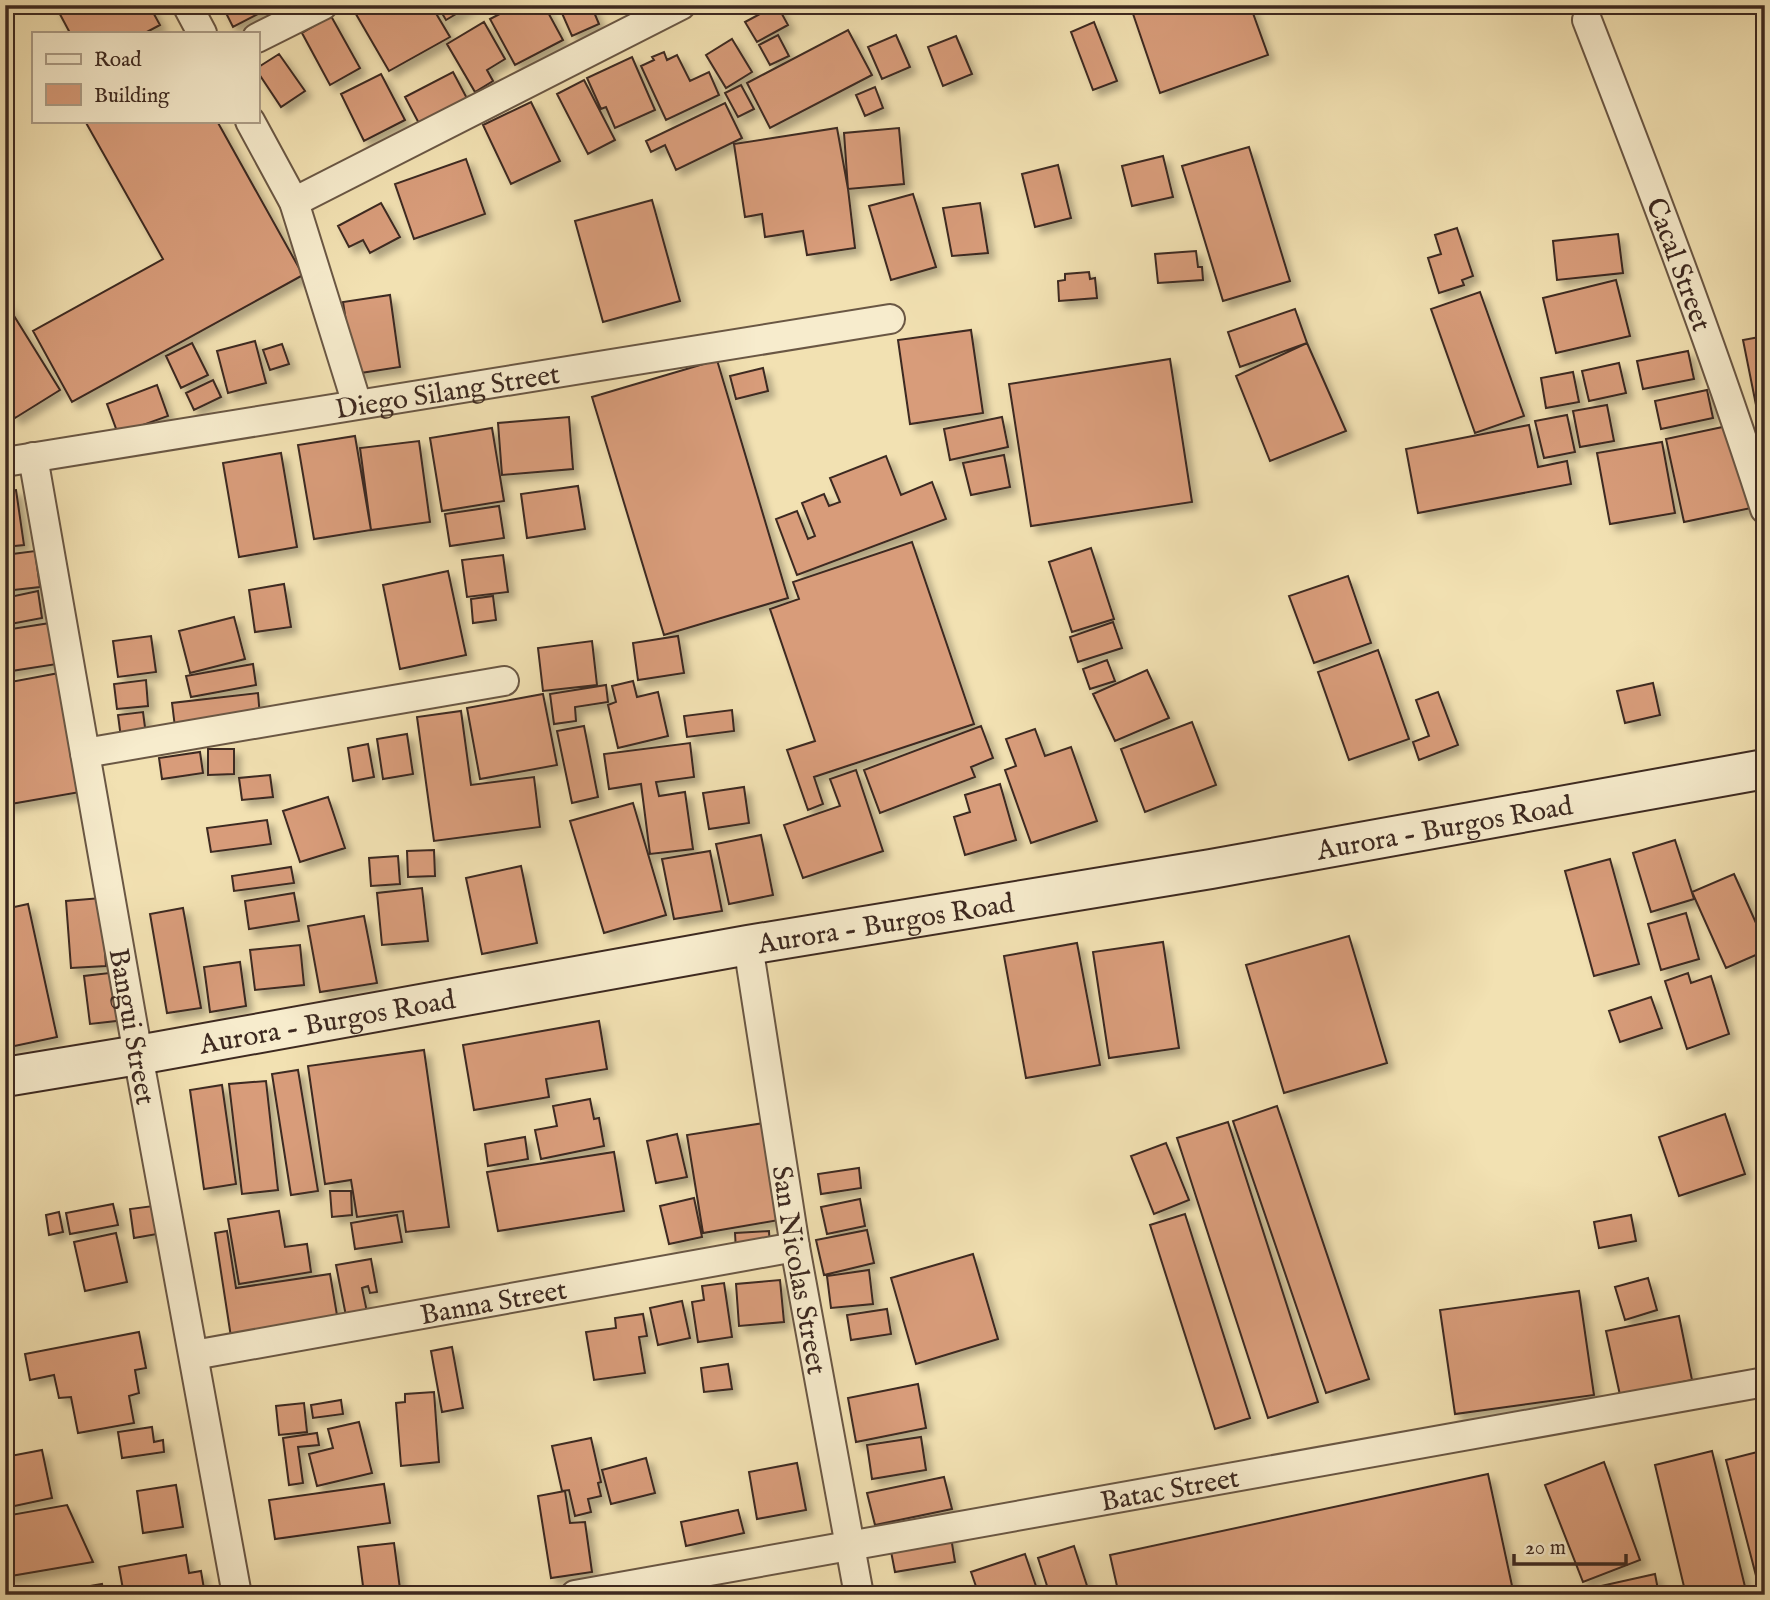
<svg xmlns="http://www.w3.org/2000/svg" width="1770" height="1600" viewBox="0 0 1770 1600" font-family="'IM FELL English',serif">
<style>
.building{fill:#d89c7a;stroke:#3d2920;stroke-width:2;filter:url(#shadow)}
.lines{fill:none;stroke-linecap:round;stroke-linejoin:round}
.street-casing{stroke:#6a5744;stroke-width:32}
.secondary-casing{stroke:#3d2920;stroke-width:42}
.street{stroke:#f7eccd;stroke-width:28}
.secondary{stroke:#f7eccd;stroke-width:38}
.labels{text-anchor:middle;stroke-width:5;stroke-linejoin:round;paint-order:stroke}
.street-label{font-size:28px;fill:#3d2920;stroke:#f7eccd}
</style>
<defs>
<filter id="shadow"><feDropShadow dx="6" dy="6" stdDeviation="3.5" flood-color="#0004"/></filter>
</defs>
<rect width="100%" height="100%" fill="#f2e1b2"/>
<filter id="stains"><feTurbulence type="fractalNoise" baseFrequency=".00286" numOctaves="4"/><feColorMatrix values="0 0 0 0 .2 0 0 0 0 .09 0 0 0 0 .02 0 0 0 .5 -.17"/></filter>
<radialGradient id="worn" r=".72"><stop offset=".6" stop-color="#630" stop-opacity="0"/><stop offset="1" stop-color="#630" stop-opacity=".3"/></radialGradient>
<path class="building" d="M55 5H149L160 25 145 33H70Z
M222 5H275L233 27Z
M359 5H431L450 37 389 71 353 9Z
M437 5H471L446 20Z
M517 5H544L563 40 515 65 490 19Z
M573 5H591L599 24 572 36 561 11Z
M777 5 788 25 757 42 745 22Z
M1130 5H1250L1268 55 1160 93Z
M331 16 360 68 330 85 302 33Z
M484 22 505 59 487 70 493 81 475 92 447 44Z
M1094 22 1117 81 1093 90 1071 32Z
M848 30 872 75 770 128 747 83Z
M778 35 789 56 770 65 759 45Z
M896 35 910 67 882 79 868 47Z
M956 36 972 74 943 86 928 47Z
M732 39 752 72 726 88 706 55Z
M664 52 667 60 677 55 690 81 709 72 719 95 666 120 641 66 654 60 652 57Z
M279 54 305 91 281 107 257 71V68Z
M632 57 655 110 615 128 606 107 601 109 587 78Z
M453 72 471 106 423 131 405 97Z
M381 74 405 120 364 141 341 94Z
M584 80 615 140 588 154 557 94Z
M741 85 754 109 738 117 725 93Z
M875 87 883 108 865 116 856 95Z
M531 102 560 161 511 184 483 125Z
M725 103 742 138 676 170 665 145 651 152 646 141Z
M85 121H217L303 275 72 402 33 331 163 259Z
M837 128 848 189 855 248 807 255 803 231 765 237 762 214 745 217 734 144Z
M899 128 904 184 848 189 844 133Z
M1249 147 1290 281 1223 301 1182 166Z
M1163 156 1173 197 1132 206 1122 166Z
M466 159 485 214 414 239 395 184Z
M1058 165 1071 218 1035 227 1022 174Z
M913 194 936 267 891 280 869 206Z
M652 200 680 301 603 322 575 221Z
M381 203 400 237 370 253 363 240 349 247 338 226Z
M980 203 988 253 952 256 943 208Z
M1457 228 1473 276 1462 280 1464 285 1439 293 1428 258 1441 254 1435 235Z
M1618 234 1623 273 1557 280 1553 241Z
M1196 251 1198 267H1202L1203 280 1158 283 1155 254Z
M1089 272 1090 279 1095 278 1097 298 1059 301 1058 281 1065 280V274Z
M1616 280 1630 336 1556 353 1543 298Z
M1480 292 1524 416 1475 433 1431 309Z
M390 295 400 367 354 374 343 302Z
M6 303 60 390 15 418 5 403Z
M1295 309 1307 343 1240 367 1228 332Z
M971 330 983 413 910 424 898 340Z
M1765 336V414L1758 415 1743 340Z
M255 341 266 383 228 393 217 351Z
M192 343 208 375 181 388 166 356Z
M1307 343 1346 431 1270 461 1236 376Z
M282 344 289 364 270 370 263 350Z
M1688 351 1694 379 1643 389 1637 361Z
M1170 359 1192 502 1031 526 1009 384Z
M717 360 788 598 664 635 592 397Z
M1619 363 1626 393 1589 401 1582 371Z
M763 368 768 391 736 399 730 376Z
M1573 372 1579 402 1546 408 1541 378Z
M213 380 221 397 194 410 186 393Z
M157 385 168 416 118 434 107 404Z
M1707 390 1713 418 1661 429 1655 401Z
M1607 405 1614 441 1580 447 1573 411Z
M1567 415 1575 452 1544 458 1535 421Z
M569 417 573 469 502 475 498 423Z
M1002 417 1008 447 950 460 944 429Z
M1529 425 1538 467 1567 461 1571 484 1418 513 1406 449Z
M1732 425 1751 508 1684 522 1666 439Z
M492 428 504 501 442 511 430 438Z
M355 436 371 530 314 539 298 445Z
M419 441 430 522 371 530 360 448Z
M1662 442 1675 513 1610 524 1597 453Z
M281 453 297 547 239 557 223 463Z
M1004 455 1010 487 971 495 963 463Z
M886 456 901 495 932 482 946 519 797 575 776 519 797 511 808 539 815 536 802 503 824 494 829 506 840 502 830 478Z
M578 486 585 529 527 538 521 494Z
M16 490 24 545 5 547V491Z
M499 506 504 538 450 546 445 514Z
M912 542 974 724 814 777 823 804 808 810 787 750 815 741 770 609 799 599 793 582Z
M1091 548 1114 619 1072 632 1049 562Z
M35 551 40 587 5 591V555Z
M503 555 508 592 467 597 462 560Z
M448 571 466 655 400 669 383 585Z
M1348 576 1371 643 1314 663 1289 596Z
M284 584 291 627 255 632 249 590Z
M38 591 42 618 5 625V598Z
M493 596 496 620 473 623 471 599Z
M234 617 245 659 190 673 179 631Z
M1113 622 1122 648 1078 662 1070 637Z
M50 623 57 664 5 672V630Z
M151 636 156 672 118 677 113 641Z
M678 636 684 673 638 680 633 643Z
M592 641 597 685 543 691 538 648Z
M1378 650 1409 739 1349 760 1318 672Z
M1107 660 1115 681 1090 689 1083 669Z
M253 664 256 685 191 697 186 676Z
M1147 670 1169 718 1115 741 1093 694Z
M59 673 80 792 5 805V683Z
M146 680 148 706 117 709 114 684Z
M633 681 637 697 658 692 668 736 618 748 608 705 616 702 612 686Z
M1653 683 1660 715 1625 723 1617 691Z
M606 685 608 702 575 707 576 721 554 724 550 694Z
M1438 692 1458 745 1419 760 1413 742 1429 736 1416 700Z
M258 693 260 717 175 727 172 703Z
M543 694 557 765 480 779 467 708Z
M732 710 734 731 687 737 684 716Z
M461 711 471 785 534 777 540 827 434 841 417 717Z
M143 712 146 735 121 738 118 715Z
M1192 722 1216 785 1145 812 1121 749Z
M584 726 598 797 572 803 557 731Z
M981 726 993 758 971 767 975 777 880 813 864 770Z
M1035 729 1045 756 1071 747 1097 821 1031 843 1005 770 1016 766 1006 739Z
M407 734 413 774 383 779 377 739Z
M690 743 694 777 656 782 659 796 685 792 693 849 650 854 641 784 609 789 604 754Z
M368 744 374 777 353 781 348 748Z
M208 749H234V774L208 775Z
M200 752 203 773 162 779 159 758Z
M856 770 883 851 803 878 784 825 840 806 830 779Z
M270 775 273 797 242 800 239 778Z
M1000 784 1016 840 965 855 954 817 970 812 965 795Z
M744 787 749 823 709 829 703 793Z
M328 797 345 848 300 862 283 811Z
M633 803 666 915 604 933 570 821Z
M267 820 271 844 211 852 207 828Z
M761 835 773 895 729 904 716 844Z
M1675 840 1694 899 1651 912 1633 853Z
M434 850 435 876 408 877 407 851Z
M710 851 722 911 674 919 662 859Z
M398 856 400 884 371 886 369 858Z
M1610 859 1639 964 1594 976 1565 871Z
M521 866 537 943 482 954 466 878Z
M291 867 294 883 234 891 232 876Z
M1734 874 1765 943V951L1726 968 1692 892Z
M422 888 428 941 382 945 377 893Z
M294 893 299 921 249 929 245 901Z
M101 898 106 966 71 968 66 901Z
M28 904 57 1037 5 1048V909Z
M183 908 201 1008 167 1013 150 914Z
M1686 913 1699 959 1661 970 1648 924Z
M364 916 377 983 320 992 308 926Z
M1349 936 1387 1063 1284 1093 1246 965Z
M1163 942 1179 1048 1109 1058 1093 952Z
M1077 943 1100 1065 1026 1078 1004 956Z
M300 945 304 985 255 990 250 950Z
M240 962 246 1006 210 1012 204 967Z
M118 972 125 1020 90 1024 84 976Z
M1688 973 1691 983 1711 976 1729 1034 1687 1049 1665 981Z
M1651 997 1662 1028 1620 1042 1609 1011Z
M599 1021 607 1069 546 1079 549 1097 474 1110 463 1045Z
M424 1050 449 1227 406 1232 403 1211 357 1217 351 1180 325 1184 308 1066Z
M298 1070 318 1191 291 1195 272 1074Z
M266 1081 278 1190 242 1194 229 1084Z
M222 1085 236 1184 204 1189 190 1090Z
M590 1099 594 1119 599 1118 604 1146 541 1159 535 1130 557 1126 553 1106Z
M1277 1106 1369 1379 1326 1393 1233 1121Z
M1725 1114 1745 1174 1679 1196 1659 1137Z
M1228 1122 1318 1402 1268 1418 1177 1138Z
M764 1123 779 1220 703 1233 687 1135Z
M677 1134 687 1177 656 1183 647 1141Z
M525 1137 528 1159 488 1166 485 1144Z
M1166 1143 1189 1200 1154 1214 1131 1156Z
M614 1152 624 1211 498 1231 487 1172Z
M859 1168 861 1188 821 1194 818 1174Z
M330 1191H351L352 1215 332 1217Z
M694 1198 702 1237 669 1244 660 1206Z
M860 1199 865 1226 827 1234 821 1207Z
M113 1204 118 1225 70 1234 66 1213Z
M153 1206 157 1234 134 1238 130 1209Z
M279 1211 285 1247 307 1244 311 1272 239 1284 228 1219Z
M59 1212 63 1232 49 1235 46 1215Z
M1185 1214 1250 1418 1215 1429 1150 1225Z
M397 1215 402 1242 355 1249 351 1223Z
M1631 1215 1636 1241 1599 1248 1594 1222Z
M867 1230 874 1263 824 1275 816 1240Z
M227 1231 236 1288 330 1274 338 1321 231 1337 215 1233Z
M769 1231 770 1248 736 1251 735 1233Z
M116 1233 127 1282 85 1291 74 1242Z
M973 1254 998 1339 916 1364 891 1278Z
M371 1259 377 1292 370 1293 368 1286 362 1288 367 1312 346 1316 336 1265Z
M869 1270 873 1304 831 1308 827 1276Z
M1648 1278 1657 1310 1625 1320 1615 1287Z
M780 1280 784 1322 739 1326 736 1284Z
M724 1283 732 1337 698 1342 692 1302 704 1300 702 1286Z
M1579 1291 1594 1395 1455 1414 1440 1310Z
M682 1301 690 1338 658 1345 650 1308Z
M887 1309 891 1334 851 1340 847 1315Z
M643 1314 647 1336 639 1337 645 1373 594 1380 586 1332 616 1328 615 1318Z
M1679 1316 1692 1380 1620 1395 1606 1331Z
M139 1332 146 1368 135 1370 139 1393 129 1396 134 1423 78 1433 71 1397 59 1398 54 1375 30 1380 25 1354Z
M452 1347 463 1408 442 1412 431 1351Z
M728 1364 732 1389 704 1392 701 1368Z
M918 1384 926 1428 856 1442 848 1398Z
M434 1392 439 1462 401 1466 396 1403 405 1402V1394Z
M341 1400 343 1414 313 1418 311 1405Z
M304 1403 307 1432 279 1435 276 1406Z
M359 1422 372 1473 317 1486 309 1454 333 1448 328 1429Z
M152 1427 154 1442 163 1440 164 1452 122 1458 118 1432Z
M317 1433 319 1445 298 1447 303 1483 289 1485 283 1438Z
M921 1437 926 1470 872 1479 867 1445Z
M591 1438 601 1482 598 1483 601 1496 588 1499 591 1512 575 1516 569 1490 562 1491 552 1446Z
M42 1450 52 1498 5 1508V1457Z
M1765 1450V1595H1761L1726 1460Z
M1712 1451 1747 1595H1686L1655 1465Z
M646 1458 655 1493 611 1504 602 1470Z
M1604 1462 1640 1560 1583 1582 1545 1485Z
M797 1463 806 1510 757 1519 749 1472Z
M1488 1474 1514 1595H1119L1110 1555Z
M944 1477 952 1509 875 1525 867 1493Z
M384 1484 390 1523 275 1539 269 1500Z
M176 1485 183 1527 143 1533 137 1491Z
M565 1491 570 1523 585 1522 592 1572 551 1578 538 1496Z
M67 1505 93 1562 5 1577V1516Z
M738 1510 744 1533 686 1546 681 1522Z
M950 1531 955 1562 895 1572 889 1541Z
M394 1543 400 1589 394 1590 395 1595 364 1594 358 1547Z
M1074 1546 1090 1595H1050L1038 1558Z
M1025 1554 1039 1595H979L971 1572Z
M186 1555 189 1573 201 1571 205 1595H124L119 1567Z
M1655 1574 1659 1595H1584L1583 1590Z
M102 1584 104 1595H39Z"/>
<g class="lines">
<g class="street-casing">
<g id="street">
<path d="M187 5 202 33"/>
<path id="s1" d="M1587 20C1650 182 1712 344 1765 509"/>
<path d="M257 38 323 5"/>
<path d="M250 121 294 202 357 404"/>
<path d="M294 202 681 5"/>
<path id="s2" d="M33 457 138 1055 237 1595"/>
<path id="s3" d="M5 462 890 319"/>
<path d="M85 753 504 681"/>
<path id="s4" d="M748 945 795 1247 859 1595"/>
<path id="s5" d="M194 1355 795 1247"/>
<path id="s6" d="M575 1595 1765 1382"/>
</g>
</g>
<g class="secondary-casing">
<g id="secondary">
<path id="s7" d="M5 1077 138 1055 748 945 1211 869 1765 769"/>
</g>
</g>
<use href="#street" class="street"/>
<use href="#secondary" class="secondary"/>
</g>
<g class="labels">
<g class="street-label">
<text dy="10" stroke="none"><textPath href="#s1" startOffset="261">Cacal Street</textPath></text>
<text dy="10" stroke="none"><textPath href="#s3" startOffset="448">Diego Silang Street</textPath></text>
<text dy="10" stroke="none"><textPath href="#s7" startOffset="1461">Aurora - Burgos Road</textPath></text>
<text dy="10" stroke="none"><textPath href="#s7" startOffset="894">Aurora - Burgos Road</textPath></text>
<text dy="10" stroke="none"><textPath href="#s7" startOffset="327">Aurora - Burgos Road</textPath></text>
<text dy="10" stroke="none"><textPath href="#s2" startOffset="578">Bangui Street</textPath></text>
<text dy="10" stroke="none"><textPath href="#s4" startOffset="329">San Nicolas Street</textPath></text>
<text dy="10" stroke="none"><textPath href="#s5" startOffset="304">Banna Street</textPath></text>
<text dy="10" stroke="none"><textPath href="#s6" startOffset="604">Batac Street</textPath></text>
</g>
</g>
<rect width="1770" height="1600" fill="none" stroke="#f2e1b2" stroke-width="28"/>
<rect x="7" y="7" width="1756" height="1586" fill="none" stroke="#3d2920" stroke-width="3.5"/>
<rect x="14" y="14" width="1742" height="1572" fill="none" stroke="#3d2920" stroke-width="2"/>
<rect x="32" y="32" width="228" height="91" fill="#f7eccd" stroke="#ad9e88" stroke-width="2"/>
<rect x="46" y="54" width="35" height="10" fill="#f7eccd" stroke="#ad9e88" stroke-width="2"/>
<text x="94" y="66" font-size="21" fill="#3d2920">Road</text>
<rect x="46" y="84" width="35" height="21" fill="#d89c7a" stroke="#ad9e88" stroke-width="2"/>
<text x="94" y="102" font-size="21" fill="#3d2920">Building</text>
<path d="M1514 1554v10h112v-10" fill="none" stroke="#3d2920" stroke-width="3.5"/>
<text x="1525" y="1554" font-size="21" fill="#3d2920" stroke="#f7eccd" stroke-width="5" paint-order="stroke">20 m</text>
<rect width="100%" height="100%" filter="url(#stains)"/>
<rect width="100%" height="100%" fill="url(#worn)"/>
</svg>
